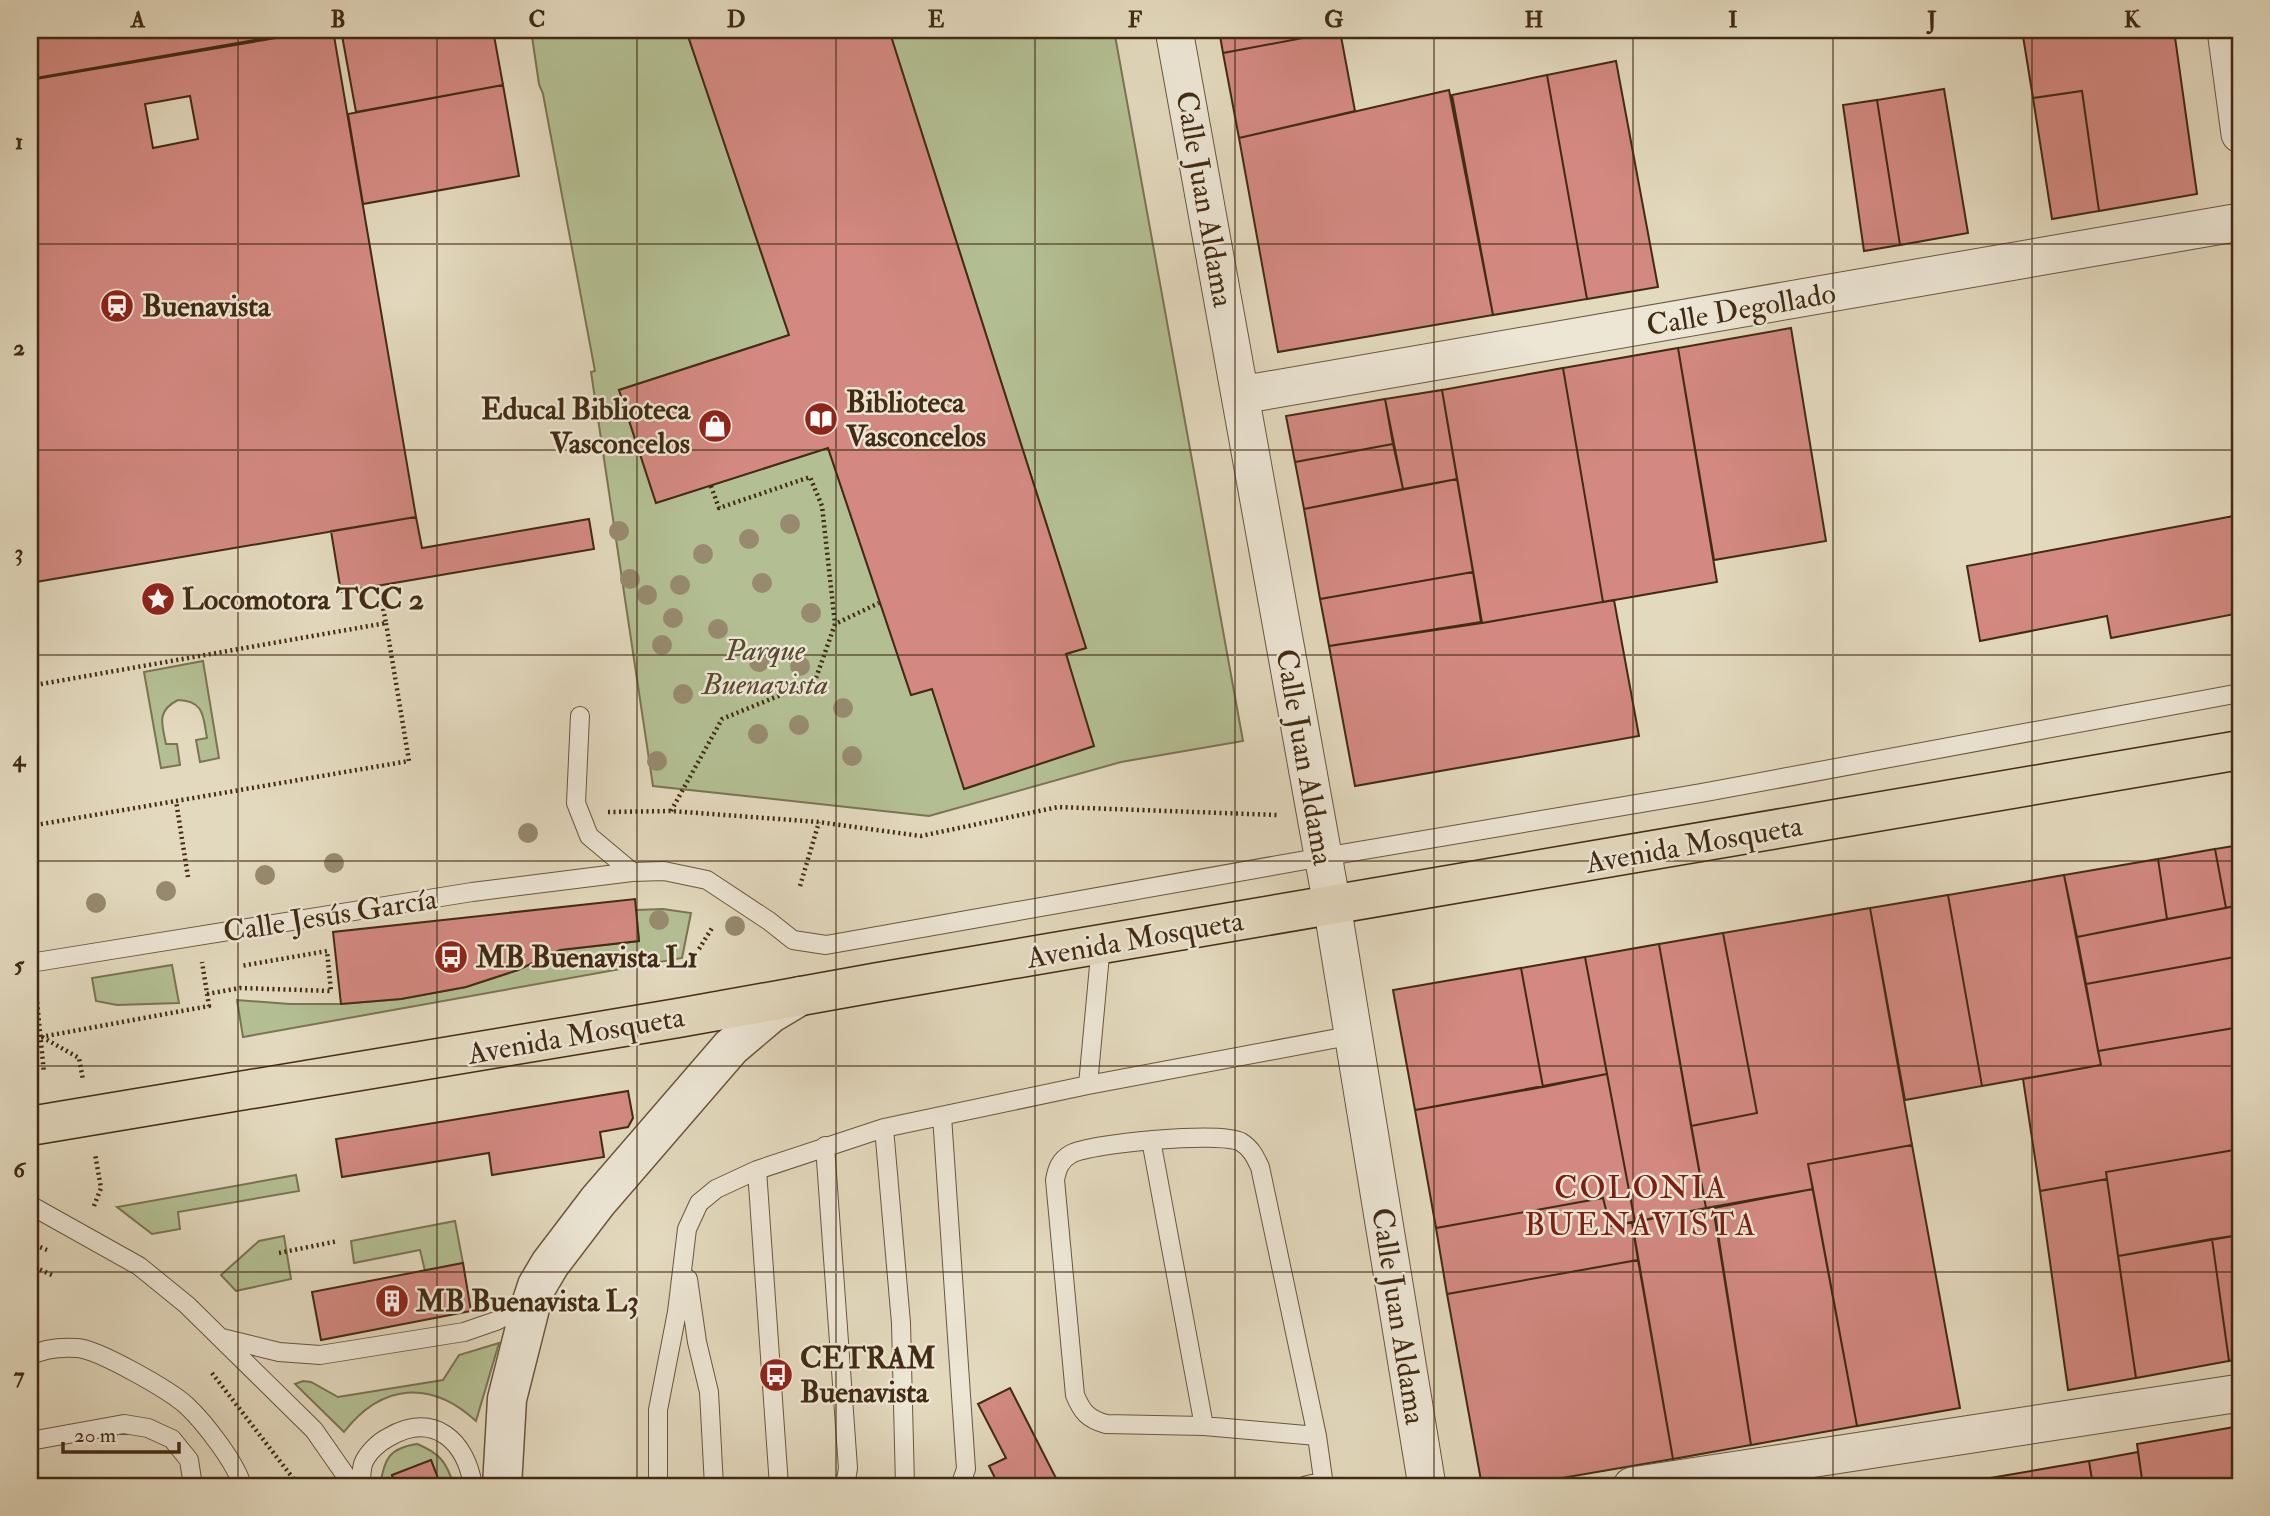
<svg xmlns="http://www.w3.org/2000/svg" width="2270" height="1516" viewBox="0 0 2270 1516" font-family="'IM FELL Double Pica',serif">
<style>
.green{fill:#b3bf93;stroke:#7a7553;stroke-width:2}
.building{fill:#d38981;stroke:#412b13;stroke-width:2;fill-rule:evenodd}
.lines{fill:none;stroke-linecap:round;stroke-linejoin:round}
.service-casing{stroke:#6a563e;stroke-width:20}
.minor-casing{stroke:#6a563e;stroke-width:39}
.tertiary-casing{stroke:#6a563e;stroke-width:41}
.primary-casing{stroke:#412b13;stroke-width:41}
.path{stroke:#412b13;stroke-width:4.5;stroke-dasharray:2 3.5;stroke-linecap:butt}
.service{stroke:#ede6d5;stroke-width:18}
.minor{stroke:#ede6d5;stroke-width:37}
.tertiary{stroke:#ede6d5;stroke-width:38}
.primary{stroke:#e3d9be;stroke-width:38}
.tree{fill:#978a6e}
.grid{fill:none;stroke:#412b13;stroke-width:2;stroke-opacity:0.55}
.labels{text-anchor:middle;stroke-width:5;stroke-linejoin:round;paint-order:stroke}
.street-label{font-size:30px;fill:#412b13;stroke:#ede6d5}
.poi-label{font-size:30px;font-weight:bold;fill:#412b13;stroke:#ede6d5;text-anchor:start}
.park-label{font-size:30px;font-style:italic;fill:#58492d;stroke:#ede6d5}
.neighbourhood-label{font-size:32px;letter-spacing:2px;fill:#7a1f14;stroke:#ede6d5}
.neatline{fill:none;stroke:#412b13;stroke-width:2.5}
.grid-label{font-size:23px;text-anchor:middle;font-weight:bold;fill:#412b13}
</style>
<rect width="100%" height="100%" fill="#e3d9be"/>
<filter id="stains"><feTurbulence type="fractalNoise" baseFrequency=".00286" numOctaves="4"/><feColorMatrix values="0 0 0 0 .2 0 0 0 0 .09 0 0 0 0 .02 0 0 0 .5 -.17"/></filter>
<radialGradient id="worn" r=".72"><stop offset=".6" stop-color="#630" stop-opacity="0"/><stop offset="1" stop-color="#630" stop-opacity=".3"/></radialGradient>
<path class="green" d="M531 30H686L789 335 619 390 656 503 828 448 911 695 932 689 965 789 1093 746 1066 654 1086 648 889 30H1114L1243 741 1121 762 929 816 653 786 591 372 595 371 543 94 539 84Z
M203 661 219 758 200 762 196 740 207 738C203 717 205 701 178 700 156 711 162 724 166 744H177L180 765 161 768 144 672Z
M663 909 691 913 682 958 243 1037 237 1000 290 1004H341L401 999 466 987 518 970 560 950 639 941 636 910Z
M172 965 179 1003 117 1005 96 1001 92 978Z
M296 1175 299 1191 178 1212 180 1229 152 1234 117 1207Z
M455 1221 463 1263 425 1271 420 1250 354 1263 351 1241Z
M284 1236 291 1279 236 1291 221 1275 259 1241Z
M499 1343 476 1421C431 1380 382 1383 344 1432L295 1384 303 1381 311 1382 338 1397 443 1380 459 1355Z
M417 1444C440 1453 447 1463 454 1486H441L431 1460 392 1475 396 1486H380C384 1459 389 1448 417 1444Z"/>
<path class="building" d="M30 30H301V32L30 79Z
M323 30H333L416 517 30 583V80ZM190 96 198 139 153 148 145 104Z
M341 30H493L503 85 356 112Z
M686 30H889L1086 648 1066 654 1094 746 964 789 932 689 911 695 828 448 656 503 619 390 789 335Z
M1219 30H1340V31L1223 53Z
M2022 30H2174L2197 194 2099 211 2082 91 2033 98Z
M1340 31 1355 111 1239 138 1223 53Z
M1616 61 1658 287 1587 299 1547 75Z
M1547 75 1587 299 1493 315 1452 95Z
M503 85 519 176 363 204 348 114Z
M1944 89 1968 233 1900 245 1877 100Z
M1449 90 1493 315 1278 352 1239 138Z
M2082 91 2099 211 2052 219 2033 98Z
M1877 100 1900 245 1864 251 1843 105Z
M1791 328 1826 541 1714 560 1678 348Z
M1678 348 1717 582 1603 602 1563 368Z
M1563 368 1603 602 1482 623 1442 390Z
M1442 390 1457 479 1403 489 1385 399Z
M1385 399 1393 444 1295 462 1286 416Z
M1393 444 1403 489 1304 509 1295 462Z
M1457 479 1473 572 1320 599 1304 509Z
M2239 515 2240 613 2111 638 2107 616 1980 641 1967 566Z
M416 517 422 548 589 519 594 549 341 592 331 531Z
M1473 572 1481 622 1329 646 1320 599Z
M1614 600 1639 736 1355 786 1329 646 1482 623Z
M2240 845V905L2226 908 2215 849Z
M2215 849 2226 908 2167 919 2158 859Z
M2158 859 2167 919 2077 937 2064 875Z
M2064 875 2101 1065 1982 1086 1948 895Z
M1948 895 1982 1086 1905 1100 1870 908Z
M635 899 639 941 560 950 518 970 466 987 401 999 341 1004 333 932Z
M2240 905V956L2086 984 2077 937Z
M1870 908 1912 1145 1808 1164 1813 1189 1706 1208 1691 1126 1757 1113 1723 933Z
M1723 933 1757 1113 1691 1126 1659 944Z
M1659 944 1706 1208 1635 1222 1585 957Z
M2240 956V1027L2098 1051 2086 984Z
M1585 957 1607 1074 1543 1087 1521 968Z
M1521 968 1543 1087 1415 1110 1393 990Z
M2240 1027V1149L2106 1172 2107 1179 2040 1191 2023 1079 2101 1065 2098 1051Z
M1607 1074 1635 1222 1610 1226 1603 1198 1436 1228 1415 1110Z
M628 1091 633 1118 628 1127 600 1132 604 1157 492 1175 489 1153 342 1177 336 1139Z
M1912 1145 1960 1408 1857 1426 1808 1164Z
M2240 1149V1235L2118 1256 2106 1172Z
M2107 1179 2136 1378 2068 1390 2040 1191Z
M1813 1189 1857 1426 1751 1445 1714 1208Z
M1603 1198 1610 1226 1632 1222 1638 1260 1447 1294 1436 1228Z
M1713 1207 1751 1445 1673 1459 1632 1222Z
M2240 1235V1359L2229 1361 2212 1239Z
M2212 1239 2229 1361 2136 1378 2118 1256Z
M1638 1260 1673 1459 1515 1486H1482L1447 1294Z
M463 1263 471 1311 321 1340 312 1292Z
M1010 1388 1060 1486H999L989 1466 1006 1458 978 1404Z
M2240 1426V1486H2143L2137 1444Z
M2138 1452 2143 1486H2093L2089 1461Z
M431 1460 441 1486H396L392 1475Z
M2089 1461 2093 1486H1985L1984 1479Z
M1984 1479 1985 1486H1941Z"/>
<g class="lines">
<g class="service-casing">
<path id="service" d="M580 716 576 803 589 836 632 872
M30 963 472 892 632 872 664 871 707 880 769 921 793 940 826 945 1323 857 1701 793 2240 693
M1088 1085 1101 944
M942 1116 966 1469 960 1486
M884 1128 901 1323 905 1486
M1151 1140 1204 1426
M825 1146 848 1468 845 1486
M757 1170 779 1486
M30 1205 139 1266 187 1305 314 1430 353 1486
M688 1279 697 1342 709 1392 714 1486
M222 1338 279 1352 320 1355 464 1332 496 1321 528 1305
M30 1356C43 1349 61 1347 77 1348 98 1349 171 1391 187 1406 204 1422 237 1464 242 1486
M1317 1436 1204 1426 1106 1424C1088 1419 1082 1412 1075 1395L1055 1180C1057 1169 1060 1160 1071 1154 1092 1143 1221 1131 1241 1142 1252 1149 1255 1157 1260 1167L1317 1436 1324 1486
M30 1441 124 1424 148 1428 172 1439 189 1460 193 1486
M361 1486C361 1480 361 1471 363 1464 367 1453 379 1442 389 1437 434 1411 466 1441 473 1486
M658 1486V1410L677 1312 687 1229 699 1203 716 1189 757 1170 884 1128 1088 1085 1354 1035
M1304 1486 1324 1481"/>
</g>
<g class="minor-casing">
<path id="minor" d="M1174 30 1332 905 1427 1486
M2226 30 2240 134
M1241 395 2240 222
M1632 1486 2240 1393"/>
</g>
<g class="tertiary-casing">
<path id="tertiary" d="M502 1486 507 1399 531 1304 537 1286 550 1264 598 1201 731 1047 770 1014 800 996"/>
</g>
<g class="primary-casing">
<path id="primary" d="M30 1126 678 1018 879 982 2240 750"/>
</g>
<path class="path" d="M711 486 719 508 810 477 822 506 835 624
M30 686 386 623 380 593
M671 811 722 719 815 681 835 624 879 603
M608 812 671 811 819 822 921 836 1058 807 1277 815
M30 826 176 801
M188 877 176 801 409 761 386 623
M800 886 819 822
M699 949 712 928
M36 991 44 1073
M207 994 240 988 331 991 327 951 241 966
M42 1037 79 1058 83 1080
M30 1039 209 1006 202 962
M94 1206 101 1188 95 1154
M30 1243 47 1250
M279 1253 338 1241
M30 1265 52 1275
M212 1373 299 1486"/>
<use href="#service" class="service"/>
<use href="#minor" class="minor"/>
<use href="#tertiary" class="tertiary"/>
<use href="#primary" class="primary"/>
</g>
<g class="tree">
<circle cx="790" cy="524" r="10"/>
<circle cx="619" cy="531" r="10"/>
<circle cx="749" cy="539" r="10"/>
<circle cx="703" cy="554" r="10"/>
<circle cx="630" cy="579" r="10"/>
<circle cx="762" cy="583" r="10"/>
<circle cx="680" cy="585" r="10"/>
<circle cx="647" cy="595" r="10"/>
<circle cx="811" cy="613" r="10"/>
<circle cx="673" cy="618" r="10"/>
<circle cx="718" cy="629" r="10"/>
<circle cx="662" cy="645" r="10"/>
<circle cx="759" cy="662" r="10"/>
<circle cx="800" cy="666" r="10"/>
<circle cx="683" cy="694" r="10"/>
<circle cx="843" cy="708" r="10"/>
<circle cx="799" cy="725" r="10"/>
<circle cx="758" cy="734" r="10"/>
<circle cx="852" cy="756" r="10"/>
<circle cx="657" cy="761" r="10"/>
<circle cx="528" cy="833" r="10"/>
<circle cx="334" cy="863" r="10"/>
<circle cx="265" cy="875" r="10"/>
<circle cx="166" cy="891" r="10"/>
<circle cx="96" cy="903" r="10"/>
<circle cx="659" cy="920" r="10"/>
<circle cx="735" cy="926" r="10"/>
</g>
<path class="grid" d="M238 30V1486M437 30V1486M637 30V1486M836 30V1486M1035 30V1486M1235 30V1486M1434 30V1486M1633 30V1486M1833 30V1486M2032 30V1486M30 244H2240M30 450H2240M30 655H2240M30 861H2240M30 1066H2240M30 1272H2240"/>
<defs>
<g id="station-disc" transform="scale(1.75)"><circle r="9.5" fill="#8f2418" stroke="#ede6d5"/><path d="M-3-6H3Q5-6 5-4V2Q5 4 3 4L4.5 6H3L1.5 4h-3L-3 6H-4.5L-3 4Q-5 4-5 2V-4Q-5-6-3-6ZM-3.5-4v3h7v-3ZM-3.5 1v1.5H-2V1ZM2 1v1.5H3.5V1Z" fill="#fff"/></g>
<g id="library-disc" transform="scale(1.75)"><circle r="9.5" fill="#8f2418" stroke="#ede6d5"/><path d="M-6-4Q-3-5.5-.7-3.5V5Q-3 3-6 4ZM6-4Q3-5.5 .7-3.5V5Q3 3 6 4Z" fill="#fff"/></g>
<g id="shop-disc" transform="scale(1.75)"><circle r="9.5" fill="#8f2418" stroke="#ede6d5"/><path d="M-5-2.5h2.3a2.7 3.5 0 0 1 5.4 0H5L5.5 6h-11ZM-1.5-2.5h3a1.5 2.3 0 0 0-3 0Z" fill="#fff"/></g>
<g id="sight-disc" transform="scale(1.75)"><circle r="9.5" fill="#8f2418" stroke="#ede6d5"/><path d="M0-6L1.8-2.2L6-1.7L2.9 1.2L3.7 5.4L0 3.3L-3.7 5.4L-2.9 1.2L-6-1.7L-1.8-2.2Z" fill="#fff"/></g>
<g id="bus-disc" transform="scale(1.75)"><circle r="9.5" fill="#8f2418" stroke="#ede6d5"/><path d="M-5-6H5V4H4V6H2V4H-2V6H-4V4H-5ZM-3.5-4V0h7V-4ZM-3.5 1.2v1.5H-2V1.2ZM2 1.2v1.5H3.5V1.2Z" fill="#fff"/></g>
<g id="building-disc" transform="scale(1.75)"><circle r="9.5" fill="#8f2418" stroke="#ede6d5"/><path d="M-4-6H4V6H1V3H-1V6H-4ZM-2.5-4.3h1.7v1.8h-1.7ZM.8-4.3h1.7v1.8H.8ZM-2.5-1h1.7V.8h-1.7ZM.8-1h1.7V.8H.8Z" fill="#fff"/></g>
</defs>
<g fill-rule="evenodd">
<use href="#station-disc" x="117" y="306"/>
<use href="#library-disc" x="821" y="419"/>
<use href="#shop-disc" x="715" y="426"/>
<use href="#sight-disc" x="158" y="599"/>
<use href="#bus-disc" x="451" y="957"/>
<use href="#building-disc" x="392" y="1301"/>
<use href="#bus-disc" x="776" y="1375"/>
</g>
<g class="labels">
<g class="street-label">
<text transform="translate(1205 199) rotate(80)" y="10">Calle Juan Aldama</text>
<text transform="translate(1741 309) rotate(-10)" y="10">Calle Degollado</text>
<text transform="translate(1305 757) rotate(80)" y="10">Calle Juan Aldama</text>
<text transform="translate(1694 844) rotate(-10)" y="10">Avenida Mosqueta</text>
<text transform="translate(330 915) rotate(-9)" y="10">Calle Jesús García</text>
<text transform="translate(1135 939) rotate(-10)" y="10">Avenida Mosqueta</text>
<text transform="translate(576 1035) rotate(-10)" y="10">Avenida Mosqueta</text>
<text transform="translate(1399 1316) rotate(81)" y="10">Calle Juan Aldama</text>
</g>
<g class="poi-label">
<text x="142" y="316">Buenavista</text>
<text x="846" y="412">Biblioteca<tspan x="846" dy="34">Vasconcelos</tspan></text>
<text x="690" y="419" text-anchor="end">Educal Biblioteca<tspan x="690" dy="34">Vasconcelos</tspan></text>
<text x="182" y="609">Locomotora TCC 2</text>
<text x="476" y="967">MB Buenavista L1</text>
<text x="416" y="1311">MB Buenavista L3</text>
<text x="800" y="1368">CETRAM<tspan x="800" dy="34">Buenavista</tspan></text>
</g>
<g class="park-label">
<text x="765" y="660">Parque<tspan x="765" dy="34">Buenavista</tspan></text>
</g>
<g class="neighbourhood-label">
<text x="1641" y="1198">COLONIA<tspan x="1641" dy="37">BUENAVISTA</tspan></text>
</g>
</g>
<rect width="2270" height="1516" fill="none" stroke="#e3d9be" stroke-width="77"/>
<path d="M63 1442v10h116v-10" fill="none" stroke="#412b13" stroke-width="3.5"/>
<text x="74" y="1442" font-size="21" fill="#412b13" stroke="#ede6d5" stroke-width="5" paint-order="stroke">20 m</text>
<rect x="38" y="38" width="2194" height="1440" class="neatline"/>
<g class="grid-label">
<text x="138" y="27">A</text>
<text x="338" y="27">B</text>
<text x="537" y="27">C</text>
<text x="736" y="27">D</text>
<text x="936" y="27">E</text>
<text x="1135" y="27">F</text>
<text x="1334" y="27">G</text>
<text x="1534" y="27">H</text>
<text x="1733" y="27">I</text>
<text x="1932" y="27">J</text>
<text x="2132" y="27">K</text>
<text x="19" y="149">1</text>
<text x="19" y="355">2</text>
<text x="19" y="560">3</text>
<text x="19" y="766">4</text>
<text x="19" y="972">5</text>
<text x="19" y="1177">6</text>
<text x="19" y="1383">7</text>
</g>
<rect width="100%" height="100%" filter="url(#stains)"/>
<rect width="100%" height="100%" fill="url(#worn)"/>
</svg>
